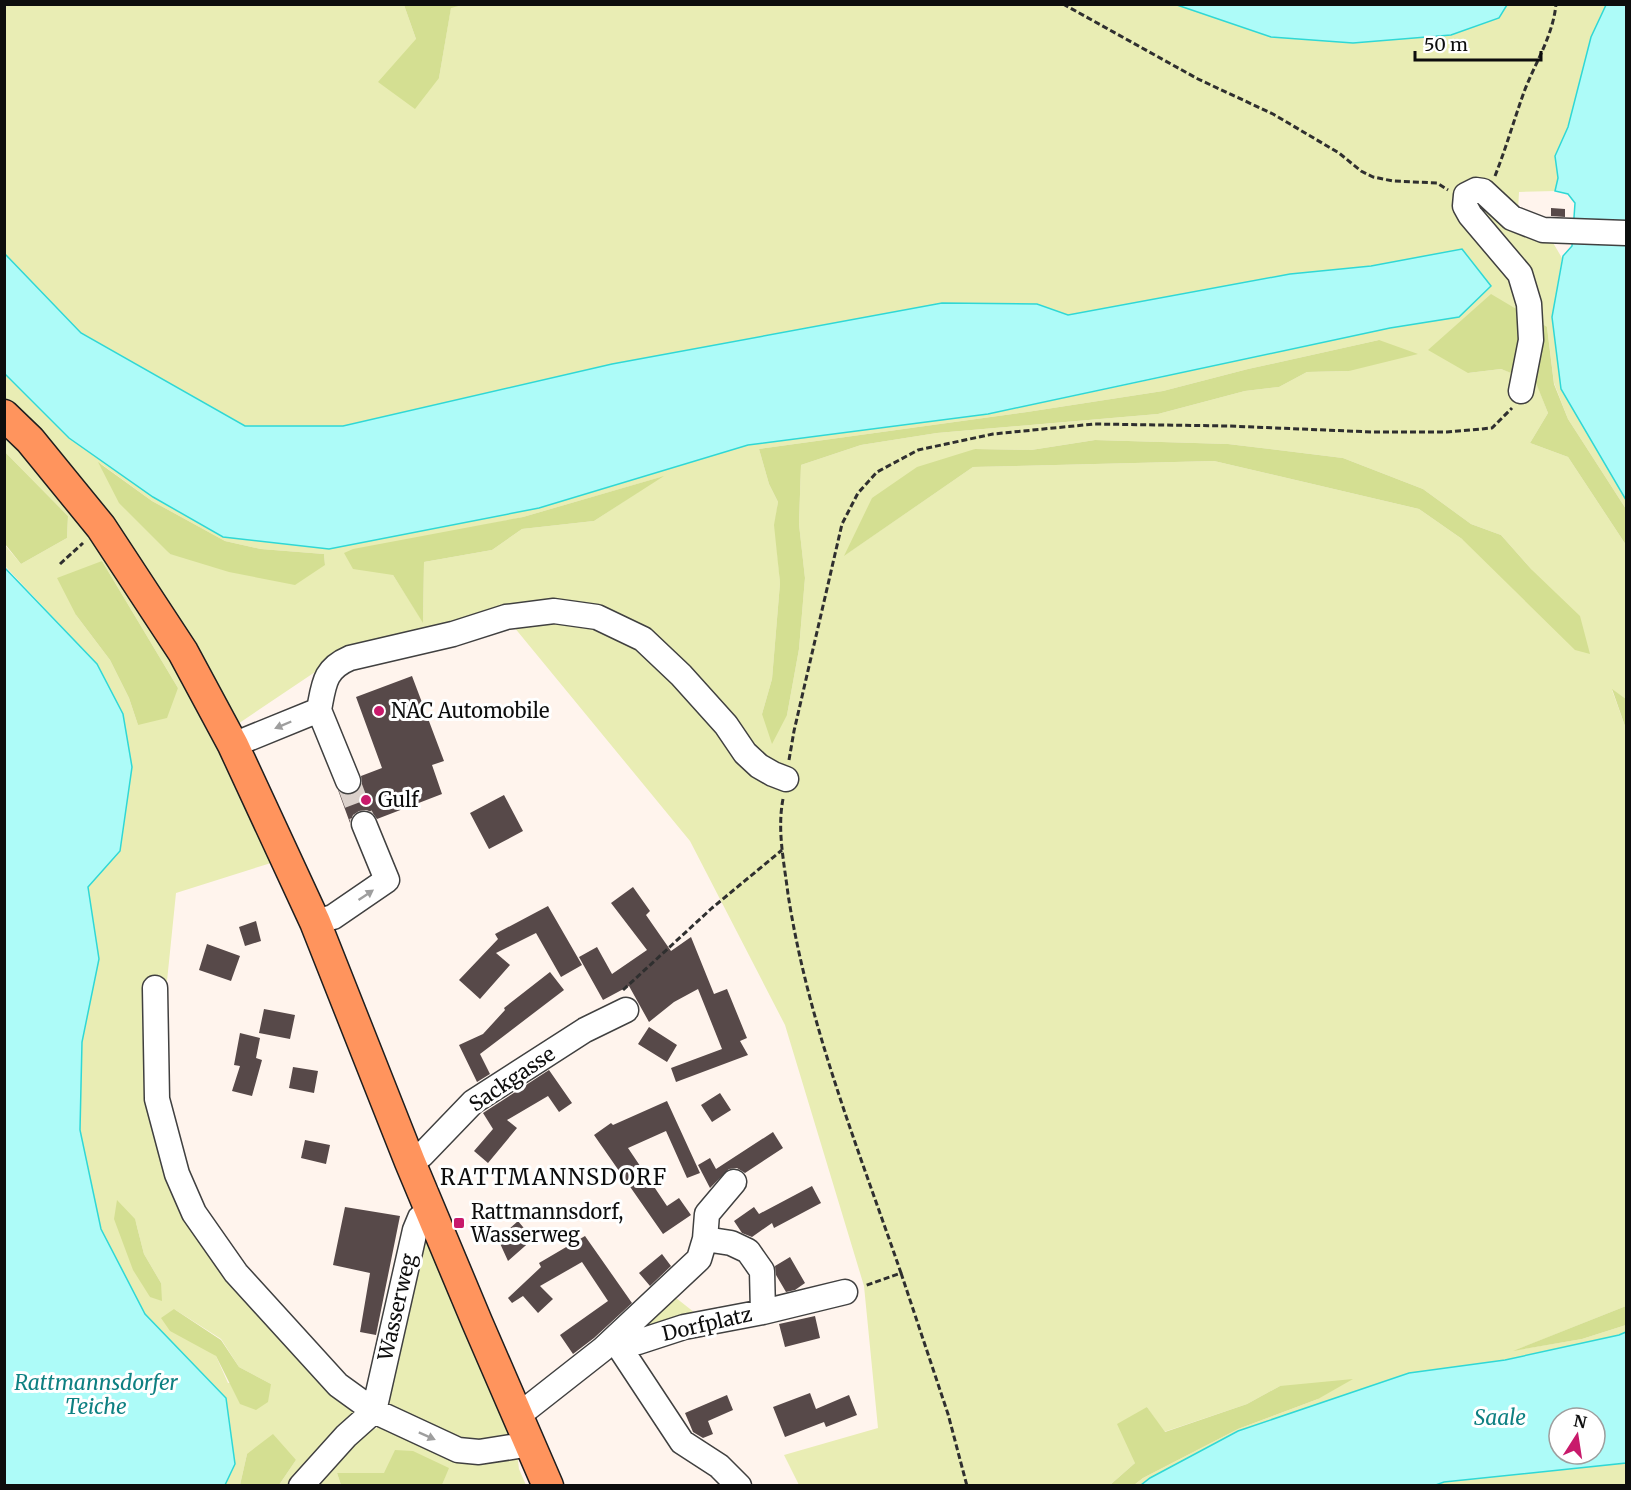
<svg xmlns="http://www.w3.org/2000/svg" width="1631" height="1490" viewBox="0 0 1631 1490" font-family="Merriweather,serif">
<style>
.green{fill:#e9edb4;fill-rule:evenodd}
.forest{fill:#d4df92}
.water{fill:#adfbf8;stroke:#2fd8d5;stroke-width:1.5;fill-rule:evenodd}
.building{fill:#574949}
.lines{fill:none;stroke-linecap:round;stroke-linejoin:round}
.minor-tunnel{stroke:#dbd1cb;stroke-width:24;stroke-dasharray:24 12;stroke-linecap:butt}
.minor-casing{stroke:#404040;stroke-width:27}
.major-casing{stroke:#1e1e1e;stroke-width:33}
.path{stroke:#2f2f2f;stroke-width:3;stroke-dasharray:6 3;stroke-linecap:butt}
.minor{stroke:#fff;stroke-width:24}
.major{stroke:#ff945d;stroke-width:30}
.oneway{fill:#9e9e9e}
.poi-dot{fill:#c81a6b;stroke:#fff;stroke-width:2}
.labels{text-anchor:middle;stroke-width:6;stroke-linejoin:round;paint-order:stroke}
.poi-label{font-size:20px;fill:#0d0d0d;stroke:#fff;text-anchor:start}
.street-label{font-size:20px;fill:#0d0d0d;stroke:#fff}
.water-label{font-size:21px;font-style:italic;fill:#0e8082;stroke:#fff}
.quarter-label{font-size:22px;letter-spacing:1.5px;fill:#0d0d0d;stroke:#fff}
</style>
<rect width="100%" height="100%" fill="#fff4ed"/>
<path class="green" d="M1177 4 1271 37 1498 5H1606L1591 37 1568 127 1555 156 1558 178 1555 191 1519 192 1517 231 1552 241 1562 258 1552 317 1561 389 1626 500V509L1568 419 1554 383 1547 327 1468 373 1501 369 1536 382 1548 413 1530 443 1568 457 1626 545V699L1612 690 1626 729V1306L1516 1350 1582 1339 1626 1325V1332L1619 1335 1505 1360 1409 1373 1150 1478 1141 1485H1134L1143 1478 1238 1429 1318 1399 1280 1386 1247 1404 1164 1432 1147 1407 1135 1463 1110 1485H799L784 1455 878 1428 864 1286 785 1025 690 841 500 610 327 664 217 738 271 863 176 893 167 981V1096L202 1209 335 1392 376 1429 388 1407 413 1263 422 1228 514 1427 519 1469 526 1485H442L448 1468 384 1473H337L341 1485H279L296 1460 247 1454 240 1485H225L235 1464 226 1398 145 1314 101 1230 80 1130 82 1042 98 959 88 887 120 851 97 664 5 566 4 544 21 564 67 538 68 516 5 452V374L69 438 153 497 222 537 539 508 748 445 988 414 1164 377 1371 266 1290 274 1068 315 1037 304 942 303 612 364 343 426H245L81 333 5 254V5H404L416 39 439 78 451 7 462 5ZM1379 340 1349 371 1307 372 1279 387 1245 391 1158 414 937 433 861 445 801 465 799 524 805 578 799 649 787 715 762 714 772 679 780 583 775 525 778 502 769 484 759 449 1027 412 1163 391 1248 369ZM1095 440 1228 444 1343 458 1423 489 1471 524 1501 535 1532 570 1462 539 1419 509 1214 461 973 467 845 555 975 449 1031 450ZM100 463 152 501 225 541 261 549 324 554 325 565 170 554ZM661 477 594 521 522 529 492 550 424 562 423 622 393 575 442 534 523 517ZM102 561 178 688 138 725 129 698 110 660 76 615ZM135 1219 144 1254 161 1283 150 1297ZM174 1309 221 1339 239 1367 271 1384 228 1383 216 1356Z
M671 1294 704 1320 634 1339Z
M1626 1463V1485L1433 1486 1444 1482Z"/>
<path class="forest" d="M404 5H462L451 8 439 78 415 109 378 82 416 39Z
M1491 294 1547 327 1554 384 1568 419 1626 509V545L1568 457 1530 443 1548 413 1536 383 1501 369 1468 373 1428 350Z
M1379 340 1418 354 1349 371 1307 372 1279 387 1245 391 1158 414 937 433 861 445 801 465 799 524 805 578 799 649 787 715 772 744 762 714 772 679 780 583 774 525 778 502 769 484 759 449 1027 412 1163 391 1248 369Z
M1095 440 1228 444 1343 458 1423 489 1471 524 1501 535 1532 570 1580 616 1590 654 1575 650 1462 539 1419 509 1214 461 973 467 844 556 872 498 917 467 975 449 1031 450Z
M5 452 68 516 67 538 21 564 5 544Z
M98 462 152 501 225 541 261 549 324 554 325 565 295 585 229 572 170 554 119 503Z
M664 476 594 521 522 529 492 550 424 562 423 623 393 575 353 569 344 553 353 549 523 517Z
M102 561 178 688 167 718 138 725 129 698 110 660 76 615 57 578Z
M1612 689 1626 699V729Z
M117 1200 135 1219 144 1254 161 1283 162 1301 150 1297 133 1270 114 1219Z
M1626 1306V1325L1582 1339 1513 1351Z
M174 1309 221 1340 239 1367 271 1384 268 1402 256 1410 240 1404 216 1356 170 1331 161 1318Z
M1353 1379 1318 1399 1238 1429 1143 1478 1134 1485H1110L1135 1463 1117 1424 1147 1407 1165 1432 1247 1404 1280 1386Z
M273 1434 296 1460 279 1485H240L247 1454Z
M395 1450 413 1451 449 1468 442 1485H341L337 1473H384Z"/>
<path class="water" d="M1177 5H1507L1499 18 1451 35 1353 43 1271 37Z
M1606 5H1626V500L1561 389 1552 317 1563 256 1572 246 1575 203 1568 194 1555 191 1558 178 1555 156 1568 127 1591 37Z
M1462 249 1491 286 1459 317 1390 328 988 414 748 445 539 508 329 549 223 537 153 497 69 438 5 374V254L81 333 245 426H343L612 364 942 303 1037 304 1068 315 1290 274 1371 266Z
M4 567 97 664 123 714 132 767 120 851 88 887 99 959 82 1042 80 1130 101 1229 145 1314 226 1398 235 1464 225 1485H5Z
M1626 1332V1463L1444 1482 1433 1486 1141 1485 1150 1478 1238 1431 1409 1373 1505 1360 1619 1335ZM1559 1418H1595V1454H1559Z"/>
<path class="building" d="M1551 208 1565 209V217L1551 216Z
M412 676 444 761 432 765 442 794 377 819 372 812 366 810 359 811 353 815 350 823 338 790 346 795 354 794 360 789 362 783 361 776 382 768 356 697Z
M504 795 523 831 489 849 470 813Z
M633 887 650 911 646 915 671 951 691 937 714 994 727 989 747 1038 740 1041 748 1055 676 1082 671 1068 722 1049 698 989 674 1002 649 1022 629 986 603 1000 579 957 597 947 612 974 647 950 611 903Z
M548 906 582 965 561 977 536 933 496 953 510 965 480 999 459 980 498 939 495 934Z
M256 921 261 941 245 946 239 927Z
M207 944 240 956 231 981 199 970Z
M550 972 564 990 480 1054 490 1074 477 1082 459 1045 483 1034 505 1010 504 1008Z
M264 1009 295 1015 290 1039 259 1033Z
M649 1027 677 1045 667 1062 638 1044Z
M240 1033 260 1038 256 1058 262 1060 252 1096 232 1091 240 1066 234 1065Z
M293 1067 318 1071 314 1093 289 1088Z
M549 1070 572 1103 559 1112 548 1096 507 1120 517 1128 488 1163 474 1151 493 1129 483 1113Z
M720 1093 731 1110 712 1122 701 1105Z
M667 1101 700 1173 687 1178 666 1131 628 1148 667 1206 679 1198 691 1215 663 1234 594 1135 611 1123 613 1125Z
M773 1132 783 1148 745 1173 737 1168 729 1169 710 1188 698 1165 710 1158 716 1169Z
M305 1140 330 1145 326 1164 301 1158Z
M812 1186 821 1203 774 1228 772 1223 752 1237 742 1233 734 1221 754 1207 759 1214Z
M345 1207 400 1216 376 1335 360 1332 370 1273 333 1265Z
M518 1221 533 1239 508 1261 498 1239Z
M585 1236 632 1303 594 1338 573 1354 560 1335 608 1301 582 1262 540 1286 553 1299 538 1313 523 1296 512 1303 508 1298 541 1267 539 1263Z
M662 1254 671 1266 650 1286 639 1273Z
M790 1257 805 1283 795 1290 786 1292 776 1275 775 1266Z
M815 1316 820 1338 785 1347 779 1324Z
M810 1393 816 1409 849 1395 857 1415 826 1427 824 1422 785 1437 773 1407Z
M727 1395 733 1410 708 1421 713 1434 703 1438 693 1432 685 1413Z"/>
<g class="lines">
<path class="minor-tunnel" d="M348 781 364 824"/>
<g class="minor-casing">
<path id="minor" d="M1521 391 1531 340 1529 304 1520 274 1470 215 1465 206 1466 195 1476 190 1483 191 1512 218 1543 230 1626 233
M319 710C324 684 324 669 350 658L453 634 506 617 554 611 597 617 643 639 681 675 726 725 745 753 759 766 773 774 786 779
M319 710 348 781
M233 745 319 710
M315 922 333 917 387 880 364 824
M155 988 157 1099 177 1174 194 1213 236 1273 338 1385 374 1411 458 1450 479 1452 531 1444
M410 1162 422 1155 473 1102 585 1030 626 1010
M705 1239 731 1243 748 1251 762 1271 763 1312
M614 1339 638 1342 684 1327 763 1312 845 1292
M614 1339 682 1442 719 1466 739 1486
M519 1415 603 1349 699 1259 705 1239 707 1214 734 1182
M301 1486 346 1436 374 1411 415 1230 420 1218 431 1210"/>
</g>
<g class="major-casing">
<path id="major" d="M4 415 30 440 101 527 183 652 233 745 315 922 410 1162 477 1322 548 1486"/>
</g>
<path class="path" d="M1063 4 1198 79 1273 114 1339 153 1361 171 1373 177 1393 181 1437 183 1448 190
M1495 176C1506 148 1514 120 1524 92 1535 63 1553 36 1556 4
M60 564 83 543
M789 760 794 731 842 524 858 493 877 472 918 450 993 434 1094 424 1229 426 1372 432H1447L1492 428 1512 408
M783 799C777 830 784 862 788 894 808 1024 858 1148 901 1273L864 1286
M623 990 712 908 782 850
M901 1273 948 1414 967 1486"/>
<use href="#minor" class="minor"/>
<use href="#major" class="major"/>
</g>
<defs><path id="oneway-solid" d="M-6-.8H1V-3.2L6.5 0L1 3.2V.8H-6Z" transform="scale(1.5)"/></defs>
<g class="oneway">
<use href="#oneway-solid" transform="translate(283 725) rotate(157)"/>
<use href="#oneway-solid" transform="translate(366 895) rotate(-34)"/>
<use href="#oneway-solid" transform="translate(427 1436) rotate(24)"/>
</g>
<g class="poi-dot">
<circle cx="379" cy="711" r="6"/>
<circle cx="366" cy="800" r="6"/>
<rect x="453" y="1217" width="12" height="12" rx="3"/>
</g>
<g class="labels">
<g class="poi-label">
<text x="391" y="718">NAC Automobile</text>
<text x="378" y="807">Gulf</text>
<text x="471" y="1219">Rattmannsdorf,<tspan x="471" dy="23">Wasserweg</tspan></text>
</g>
<g class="street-label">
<text transform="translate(512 1079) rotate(-34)" y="7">Sackgasse</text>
<text transform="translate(397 1307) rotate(-77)" y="7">Wasserweg</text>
<text transform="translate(707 1324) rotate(-13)" y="7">Dorfplatz</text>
</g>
<g class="water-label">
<text x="96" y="1390">Rattmannsdorfer<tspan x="96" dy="24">Teiche</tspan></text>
<text x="1500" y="1425">Saale</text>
</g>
<g class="quarter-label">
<text x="554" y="1185">RATTMANNSDORF</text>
</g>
</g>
<rect width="1631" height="1490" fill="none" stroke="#0d0d0d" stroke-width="12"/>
<g transform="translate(1577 1436) rotate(12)"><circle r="28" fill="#ffffff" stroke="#9e9e9e" stroke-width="1.5"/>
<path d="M0-4.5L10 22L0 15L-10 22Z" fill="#c81a6b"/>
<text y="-9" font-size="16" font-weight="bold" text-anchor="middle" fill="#0d0d0d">N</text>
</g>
<path d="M1415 51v9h126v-9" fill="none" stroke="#0d0d0d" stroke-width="3"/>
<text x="1424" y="51" font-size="18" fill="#0d0d0d" stroke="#ffffff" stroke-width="4.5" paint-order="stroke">50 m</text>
</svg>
